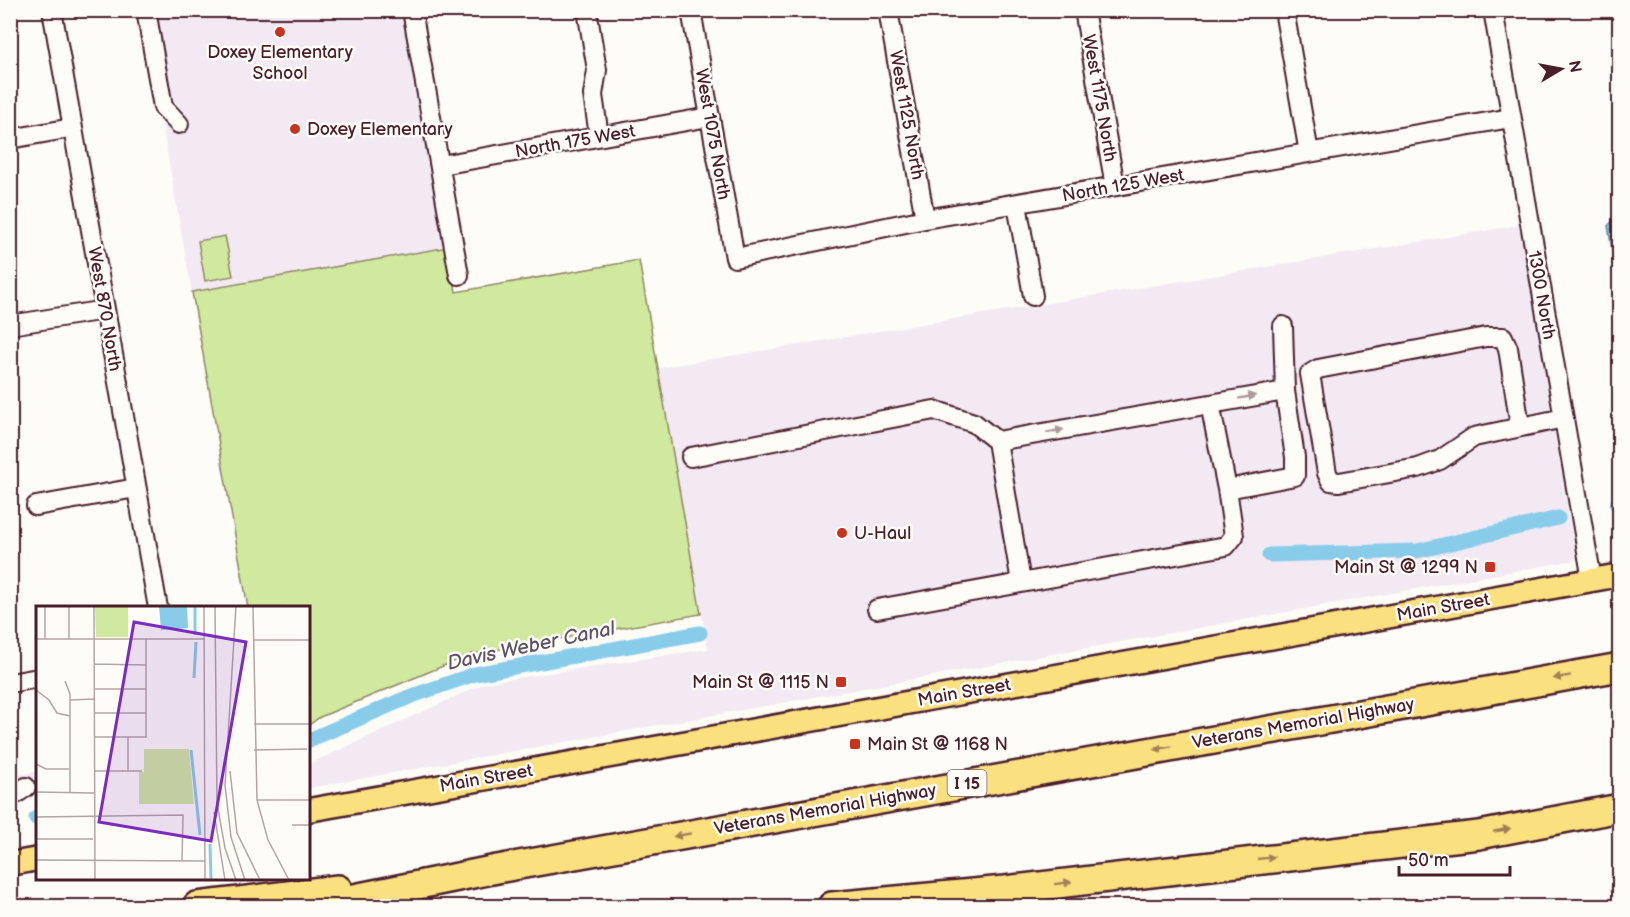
<svg xmlns="http://www.w3.org/2000/svg" width="1630" height="917" viewBox="0 0 1630 917" font-family="'Balsamiq Sans',sans-serif">
<style>
.built{fill:#f2e9f3}
.park{fill:#d1e99e;stroke:#8e8464;stroke-width:1.5}
.water{fill:url(#water-rules);stroke:#6f879d;stroke-width:1.5}
.lines{fill:none;stroke-linecap:round;stroke-linejoin:round}
.canal{stroke:#88cce9;stroke-width:15}
.minor-casing{stroke:#4a1f2b;stroke-width:22}
.major-casing{stroke:#4a1f2b;stroke-width:27}
.highway-casing{stroke:#4a1f2b;stroke-width:32}
.minor{stroke:#fdfcf7;stroke-width:18}
.major{stroke:#fbe080;stroke-width:22}
.highway{stroke:#fbe080;stroke-width:27}
.oneway{fill:#ac999b}
.oneway2{fill:#a28056}
.poi-dot{fill:#c8321e;stroke:#fdfcf7;stroke-width:2}
.labels{text-anchor:middle;stroke-width:5;stroke-linejoin:round;paint-order:stroke}
.shield{fill:#fdfcf7;stroke:#806168;stroke-width:1.5}
.shield-label{font-size:16px;font-weight:bold;fill:#4a1f2b}
.poi-label{font-size:18px;fill:#4a1f2b;stroke:#fdfcf7;text-anchor:start}
.street-label{font-size:18px;fill:#4a1f2b;stroke:#fdfcf7}
.water-label{font-size:20px;font-style:italic;fill:#5d5364;stroke:#fdfcf7}
.inset-river{fill:none;stroke:#88cce9;stroke-width:3}
.inset-road{fill:none;stroke:#b5a4a5;stroke-width:1.5}
.view{fill:#7b2cbf;fill-opacity:0.15;stroke:#7b2cbf;stroke-width:3}
.inset-edge{fill:none;stroke:#4a1f2b;stroke-width:3}
</style>
<defs>
<pattern id="water-rules" width="6" height="5" patternUnits="userSpaceOnUse" patternTransform="scale(1.5)"><rect width="6" height="5" fill="#88cce9"/><path d="M0 2.5h6" fill="none" stroke="#77afc8"/></pattern>
</defs>
<rect width="100%" height="100%" fill="#fdfcf7"/>
<filter id="ink" filterUnits="userSpaceOnUse"><feTurbulence type="fractalNoise" baseFrequency=".0167" numOctaves="2"/><feDisplacementMap in="SourceGraphic" scale="12" xChannelSelector="R" yChannelSelector="G"/><feConvolveMatrix kernelMatrix="1 2 1 2 8 2 1 2 1" color-interpolation-filters="sRGB"/></filter>
<g filter="url(#ink)">
<path class="built" d="M142 11H405L448 247 192 292Z
M1520 225 1576 560 309 788V764L485 683 708 649 658 368Z
M37 772V792L11 811 10 776Z"/>
<path class="park" d="M225 236 233 276 205 281 198 241Z
M448 247 456 292 639 260 701 614 472 654 320 717 309 725V608H248L192 292Z"/>
<path class="water" d="M1619 214V292L1608 226Z"/>
<g class="lines">
<path class="canal" d="M1617 505H1620
M1269 555 1417 551 1558 518
M309 740 409 697 475 674 700 633
M36 818 38 817"/>
<g class="minor-casing">
<path id="minor" d="M52 10 158 608
M146 10 163 107 179 124
M412 10 459 275
M587 10 597 70 593 95 599 136
M691 10 735 258 925 219 1511 118
M888 10 925 219
M1084 10 1115 186
M1284 10 1309 153
M1493 10 1592 580
M10 139 72 128
M441 165 709 117
M1017 204 1033 296
M10 325 105 310
M1210 404 1227 489
M1520 426 1508 348 1503 337H1486L1318 369 1310 374 1327 473 1331 481 1339 482 1418 468 1440 460 1474 437 1564 418
M997 441 1285 391
M691 457 934 410 974 423 997 441 1021 582
M36 506 136 488
M877 609 1226 546 1234 536 1227 489 1295 476V457L1285 391 1283 326
M10 683 38 678
M10 798 26 787"/>
</g>
<g class="major-casing">
<path id="major" d="M309 810 1620 575
M10 864 38 859"/>
</g>
<g class="highway-casing">
<path id="highway" d="M197 906 338 889
M315 906 497 869 1620 667
M832 906 1005 890 1479 835 1620 808"/>
</g>
<use href="#minor" class="minor"/>
<use href="#major" class="major"/>
<use href="#highway" class="highway"/>
</g>
<defs><path id="oneway-solid" d="M-6-.8H1V-3.2L6.5 0L1 3.2V.8H-6Z" transform="scale(1.5)"/></defs>
<g class="oneway">
<use href="#oneway-solid" transform="translate(1247 397) rotate(-10)"/>
<use href="#oneway-solid" transform="translate(1055 431) rotate(-10)"/>
</g>
<g class="oneway2">
<use href="#oneway-solid" transform="translate(1562 677) rotate(170)"/>
<use href="#oneway-solid" transform="translate(1163 748) rotate(170)"/>
<use href="#oneway-solid" transform="translate(1502 830) rotate(-11)"/>
<use href="#oneway-solid" transform="translate(682 835) rotate(170)"/>
<use href="#oneway-solid" transform="translate(1266 858) rotate(-6)"/>
<use href="#oneway-solid" transform="translate(1063 883) rotate(-7)"/>
</g>
</g>
<g class="poi-dot">
<circle cx="280" cy="32" r="6"/>
<circle cx="295" cy="129" r="6"/>
<circle cx="842" cy="533" r="6"/>
<rect x="1484" y="561" width="12" height="12" rx="3"/>
<rect x="835" y="676" width="12" height="12" rx="3"/>
<rect x="849" y="738" width="12" height="12" rx="3"/>
</g>
<g class="labels">
<rect class="shield" x="947.5" y="770" width="39" height="26" rx="4.5"/>
<g class="shield-label">
<text x="967" y="789">I 15</text>
</g>
<g class="poi-label">
<text x="280" y="58" text-anchor="middle">Doxey Elementary<tspan x="280" dy="21">School</tspan></text>
<text x="307" y="135">Doxey Elementary</text>
<text x="854" y="539">U-Haul</text>
<text x="1478" y="573" text-anchor="end">Main St @ 1299 N</text>
<text x="829" y="688" text-anchor="end">Main St @ 1115 N</text>
<text x="867" y="750">Main St @ 1168 N</text>
</g>
<g class="street-label">
<text transform="translate(1100 98) rotate(80)" y="6">West 1175 North</text>
<text transform="translate(907 115) rotate(80)" y="6">West 1125 North</text>
<text transform="translate(713 134) rotate(80)" y="6">West 1075 North</text>
<text transform="translate(575 141) rotate(-10)" y="6">North 175 West</text>
<text transform="translate(1123 185) rotate(-10)" y="6">North 125 West</text>
<text transform="translate(1542 295) rotate(80)" y="6">1300 North</text>
<text transform="translate(105 309) rotate(80)" y="6">West 870 North</text>
<text transform="translate(1443 607) rotate(-10)" y="6">Main Street</text>
<text transform="translate(964 692) rotate(-10)" y="6">Main Street</text>
<text transform="translate(1303 723) rotate(-10)" y="6">Veterans Memorial Highway</text>
<text transform="translate(486 778) rotate(-10)" y="6">Main Street</text>
<text transform="translate(825 809) rotate(-10)" y="6">Veterans Memorial Highway</text>
</g>
<g class="water-label">
<text transform="translate(531 645) rotate(-12)" y="7">Davis Weber Canal</text>
</g>
</g>
<g transform="translate(36 606)">
<rect width="274" height="274" fill="#fdfcf7"/>
<path d="M59 0H92V31H60ZM108 143H153L158 198H103V166H108Z" fill="#d1e99e"/>
<path d="M123 0H151L152 22 125 24Z" fill="#88cce9"/>
<path class="inset-river" d="M159 0V29M158 72 160 36M155 144 164 229M174 238 175 274"/>
<path class="inset-road" d="M9 0V33M58 0 59 274M168 0 169 274M179 0 181 197 189 242 200 274M200 0 189 179 195 231 209 274M217 0 221 194 232 234 253 274M0 33H168M33 33V0M217 34H275M58 58 110 59M29 75 34 88V187M58 83H110M0 84 13 94 21 107 34 110M34 94 58 93M58 107H110M218 118H275M58 131H110V33M92 131V165M218 144 271 143M0 158 10 163H33M58 165H106M194 165 201 227 224 274M0 186 58 187M221 194H275M178 206 189 274M0 211 147 209 146 254M256 219H275M0 233H57M0 254 169 255"/>
<path class="view" d="M98 16 210 36 175 235 63 216Z"/>
<rect width="274" height="274" class="inset-edge"/>
</g>
<rect width="1630" height="917" fill="none" stroke="#fdfcf7" stroke-width="36"/>
<rect x="18" y="18" width="1594" height="881" fill="none" stroke="#4a1f2b" stroke-width="2" filter="url(#ink)"/>
<g transform="translate(1561 69) rotate(80)" stroke="#fdfcf7" stroke-width="4.5" paint-order="stroke">
<path d="M0-4.5L10 22L0 15L-10 22Z" fill="#4a1f2b"/>
<text y="-9" font-size="16" font-weight="bold" text-anchor="middle" fill="#4a1f2b">N</text>
</g>
<path d="M1399 866v9h111v-9" fill="none" stroke="#4a1f2b" stroke-width="3"/>
<text x="1408" y="866" font-size="18" fill="#4a1f2b" stroke="#fdfcf7" stroke-width="4.5" paint-order="stroke">50 m</text>
</svg>
